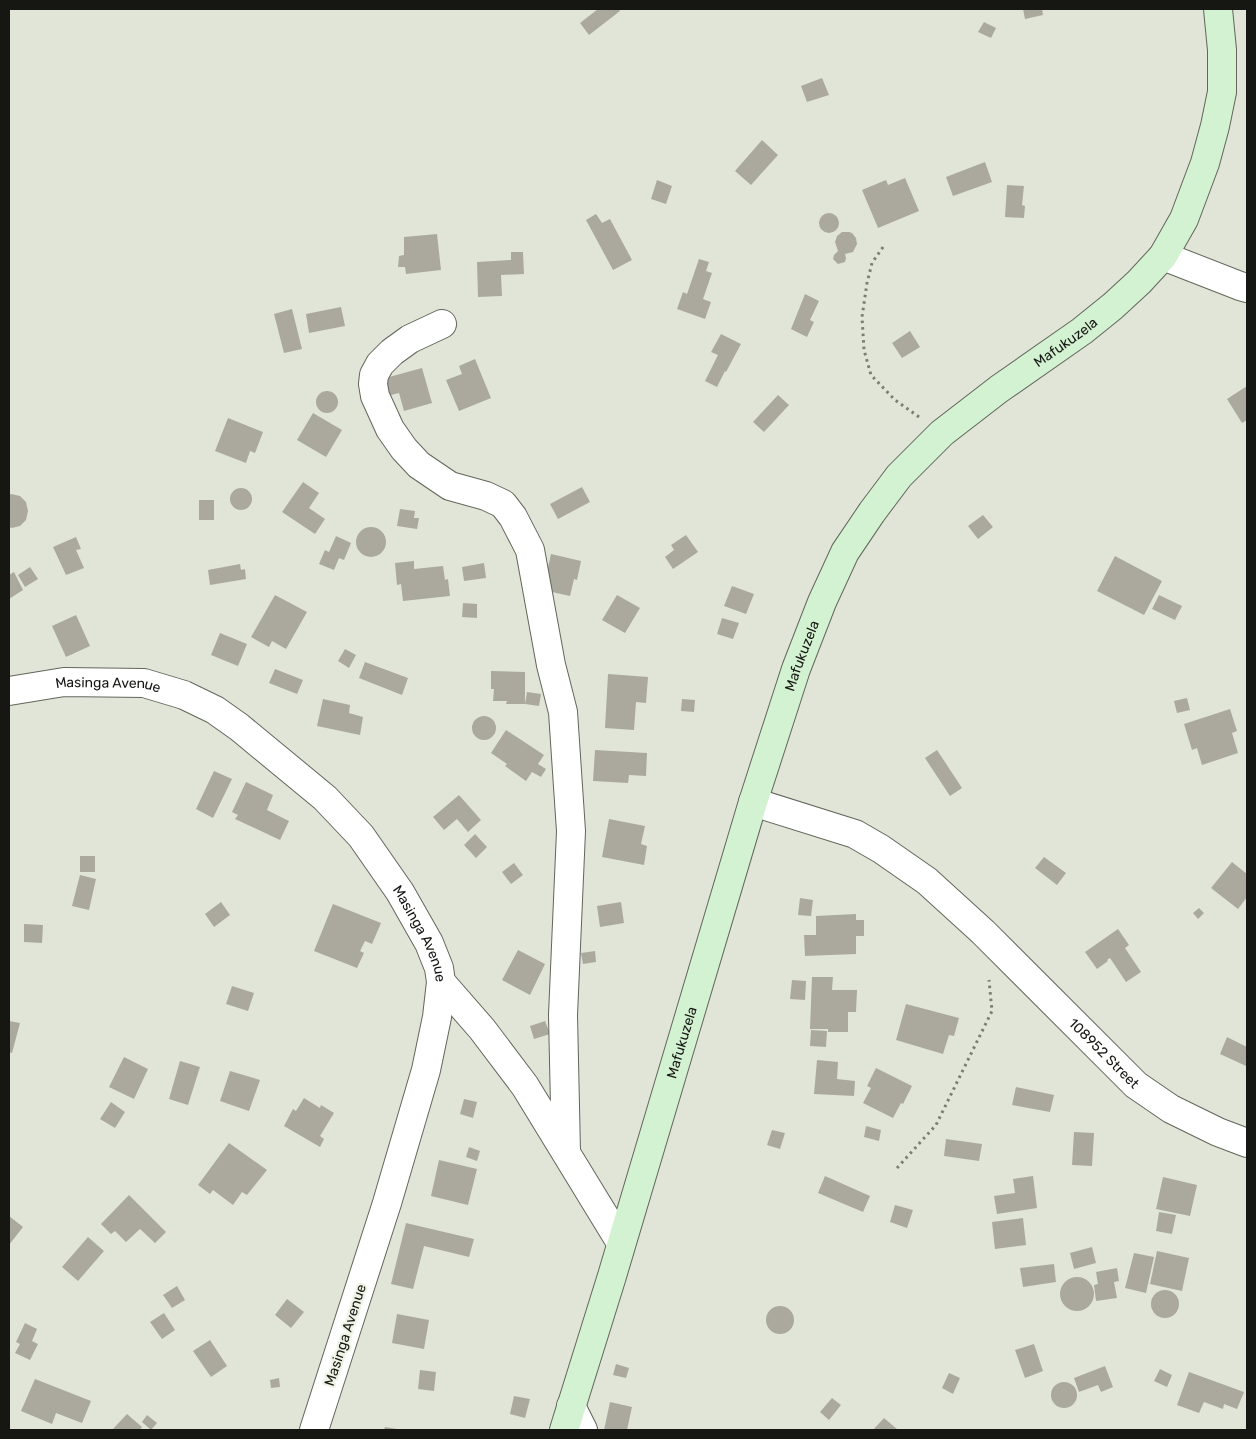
<svg xmlns="http://www.w3.org/2000/svg" width="1256" height="1439" viewBox="0 0 1256 1439" font-family="Rubik,sans-serif">
<style>
.building{fill:#aba99d}
.lines{fill:none;stroke-linecap:round;stroke-linejoin:round}
.minor-casing{stroke:#62665b;stroke-width:30}
.tertiary-casing{stroke:#62665b;stroke-width:30}
.secondary-casing{stroke:#62665b;stroke-width:30}
.path{stroke:#7a7d74;stroke-width:3;stroke-dasharray:2.5 4;stroke-linecap:butt}
.minor{stroke:#fff;stroke-width:28}
.tertiary{stroke:#fff;stroke-width:28}
.secondary{stroke:#d3f2d1;stroke-width:28}
.labels{text-anchor:middle;stroke-width:4.5;stroke-linejoin:round;paint-order:stroke}
.street-label{font-size:14px;fill:#161713;stroke:#eef3e5}
</style>
<rect width="100%" height="100%" fill="#e1e5d8"/>
<path class="building" d="M598 9H619L620 11 589 35 580 23Z
M1023 9H1042L1043 15 1025 19Z
M984 22 996 28 991 38 978 32Z
M822 78 829 95 807 102 801 86Z
M762 140 778 155 751 185 735 171Z
M985 162 992 182 953 196 946 177Z
M905 178 919 211 878 228 862 190 886 180 888 185Z
M657 180 672 186 666 204 651 199Z
M1007 185 1024 186 1022 205 1025 206 1024 218 1005 217Z
M819 223a10 10 0 1 1 20 0a10 10 0 1 1-20 0Z
M596 214 602 223 610 219 632 260 613 270 586 220Z
M842 232H849L852 233 856 238 857 244 853 252 845 254 846 258 845 262 838 264 833 259 834 255 838 251 835 242 837 236Z
M437 234 441 270 406 274 405 267H398L399 256 404 255V237Z
M511 252H523L524 274 501 275 502 296 478 297 477 262 511 260Z
M699 259 709 262 706 271 712 273 703 299 711 302 705 319 677 309 683 292 687 294Z
M805 294 819 301 810 320 814 322 807 337 791 329Z
M341 307 345 326 309 333 306 314Z
M292 309 302 349 284 353 274 314Z
M910 331 920 347 902 358 892 343Z
M721 334 741 344 726 372 725 371 717 387 705 381 718 355 711 352Z
M475 359 491 398 459 411 446 380 462 374 459 366Z
M422 368 432 403 404 411 399 393 387 396 382 379Z
M1247 386V420L1242 423 1227 399Z
M316 402a11 11 0 1 1 22 0a11 11 0 1 1-22 0Z
M778 395 789 405 764 432 753 422Z
M313 413 342 430 326 457 297 440Z
M228 418 263 432 255 453 250 451 246 463 215 451Z
M303 482 319 493 309 508 325 519 315 534 282 512Z
M582 487 590 502 558 519 550 504Z
M230 499a11 11 0 1 1 22 0a11 11 0 1 1-22 0Z
M11 494 20 496 26 502 28 511 26 520 20 526 12 528 9 527V495Z
M199 500H214V520H199Z
M400 509 415 511 414 518H419L417 529 397 526Z
M983 515 993 527 978 539 968 526Z
M356 542a15 15 0 1 1 30 0a15 15 0 1 1-30 0Z
M686 535 698 552 673 569 665 557 674 550 671 545Z
M336 536 351 543 344 560 339 558 334 570 319 564 325 550 329 552Z
M76 537 81 549 76 550 84 568 66 575 53 547Z
M551 554 581 561 577 580 574 579 570 596 543 590Z
M1115 556 1162 581 1144 615 1097 591Z
M414 561V569L443 566 445 580 448 579 450 596 403 601 401 584 397 585 395 563Z
M484 563 486 578 464 581 462 567Z
M240 564 241 570 245 569 246 579 210 585 208 570Z
M30 567 38 579 25 587 18 575Z
M14 572 23 590 9 599V575Z
M732 586 754 594 746 614 724 606Z
M275 595 307 612 286 649 272 641 269 647 251 637Z
M617 595 640 608 625 633 602 620Z
M1159 595 1182 606 1175 620 1152 609Z
M463 603 477 604V618L462 617Z
M76 615 90 646 66 657 52 626Z
M722 618 739 623 733 639 717 634Z
M220 633 247 644 238 666 211 655Z
M345 649 356 655 349 668 338 661Z
M365 662 408 678 402 695 359 678Z
M275 669 303 680 297 694 269 683Z
M491 671 525 672V704H506L507 701H493L494 689H491Z
M608 674 648 677 646 703 636 702 634 730 605 728Z
M527 692 541 694 539 706 525 704Z
M1187 698 1190 710 1177 713 1174 701Z
M323 699 350 705 349 713 363 717 360 735 317 726Z
M682 699 695 700 694 712 681 711Z
M1230 709 1237 731 1232 733 1238 753 1202 765 1197 748 1192 750 1184 724Z
M472 728a12 12 0 1 1 24 0a12 12 0 1 1-24 0Z
M506 730 544 755 538 764 546 769 541 777 532 772 526 781 505 766 507 764 491 753Z
M595 750 647 753 646 776 629 775 628 783 593 781Z
M937 750 962 788 950 796 925 758Z
M214 771 232 779 213 818 196 809Z
M246 782 273 795 267 810 289 821 280 840 235 819 238 815 232 812Z
M459 795 481 820 468 832 457 819 444 830 433 817Z
M609 819 645 826 641 844 647 846 644 865 602 857Z
M475 834 487 847 476 858 464 845Z
M80 856H95V872H80Z
M1044 857 1066 873 1057 885 1035 868Z
M1232 862 1247 874V897L1238 909 1211 888Z
M514 863 523 875 511 884 502 872Z
M80 875 96 879 89 910 72 906Z
M800 898 813 900 811 916 798 915Z
M221 902 230 915 214 927 205 914Z
M621 902 624 923 600 927 597 906Z
M333 904 381 923 372 944 365 941 360 951 364 953 357 968 314 951Z
M1199 908 1204 913 1198 919 1193 913Z
M856 914V920H864V936H856V954L805 956 804 935H816V916Z
M24 924 43 925 42 943 24 942Z
M1118 929 1129 945 1125 948 1141 972 1126 982 1110 958 1107 960 1108 961 1097 969 1085 952Z
M518 950 545 964 530 995 502 980Z
M595 951 596 962 583 964 581 953Z
M812 977H833L832 990H857L856 1012H848V1032H828V1029H810Z
M792 980 806 981 805 1000 790 999Z
M232 986 254 993 248 1011 226 1004Z
M906 1004 959 1018 954 1036 949 1035 943 1054 896 1040Z
M9 1021 20 1023 12 1053 9 1052Z
M545 1021 550 1034 534 1039 530 1026Z
M811 1030 827 1031 826 1047 810 1046Z
M1227 1037 1247 1047V1062L1246 1066 1220 1054Z
M124 1057 148 1069 134 1099 109 1087Z
M817 1060 838 1062 837 1079 855 1081 854 1096 814 1094Z
M180 1061 200 1067 188 1105 169 1099Z
M876 1068 912 1086 903 1104 901 1103 893 1118 863 1103 871 1088 867 1086Z
M230 1071 260 1080 249 1111 220 1101Z
M1016 1087 1054 1095 1050 1112 1012 1105Z
M304 1098 320 1108 321 1105 334 1113 320 1136 324 1139 320 1147 284 1126 293 1109 296 1111Z
M464 1099 477 1102 473 1118 460 1114Z
M111 1102 125 1112 115 1128 100 1119Z
M866 1126 881 1130 879 1141 864 1137Z
M772 1130 785 1133 780 1149 767 1145Z
M1074 1132 1094 1133 1092 1166 1072 1165Z
M946 1139 982 1144 979 1161 944 1156Z
M229 1143 267 1170 247 1195 242 1192 233 1205 213 1190 210 1194 198 1185Z
M469 1147 480 1151 477 1161 466 1157Z
M439 1160 477 1169 468 1205 431 1196Z
M825 1176 870 1196 863 1212 818 1193Z
M1033 1176 1037 1208 997 1214 994 1196 1015 1193 1013 1179Z
M1163 1177 1197 1185 1190 1216 1156 1209Z
M129 1195 166 1232 155 1243 140 1229 126 1242 115 1231 111 1234 101 1224Z
M895 1205 913 1210 907 1228 890 1222Z
M1159 1212 1176 1215 1172 1234 1156 1231Z
M9 1216 23 1227 9 1245Z
M1023 1218 1026 1245 995 1249 992 1222Z
M406 1223 474 1239 469 1257 424 1246 413 1289 391 1284Z
M88 1237 104 1251 78 1281 62 1267Z
M1092 1247 1096 1263 1074 1269 1070 1253Z
M1157 1251 1189 1258 1182 1291 1150 1284Z
M1134 1253 1154 1257 1146 1293 1125 1288Z
M1054 1264 1056 1282 1023 1287 1020 1268Z
M1117 1268 1119 1281 1114 1282 1117 1298 1096 1301 1094 1285 1098 1284 1096 1272Z
M1060 1294a17 17 0 1 1 34 0a17 17 0 1 1-34 0Z
M177 1286 185 1300 172 1308 163 1295Z
M1151 1304a14 14 0 1 1 28 0a14 14 0 1 1-28 0Z
M287 1299 304 1312 291 1328 275 1315Z
M766 1320a14 14 0 1 1 28 0a14 14 0 1 1-28 0Z
M164 1313 175 1330 162 1339 150 1322Z
M397 1314 429 1320 424 1349 392 1343Z
M25 1323 37 1329 32 1341 38 1344 30 1360 15 1353 20 1344 16 1342Z
M210 1340 227 1366 211 1377 193 1351Z
M1034 1344 1043 1371 1025 1378 1015 1350Z
M616 1364 629 1368 626 1378 613 1375Z
M1105 1366 1113 1387 1101 1392 1098 1385 1079 1392 1074 1378Z
M1160 1369 1172 1375 1167 1387 1154 1381Z
M420 1370 436 1372 434 1391 418 1389Z
M1189 1372 1244 1392 1237 1409 1224 1404 1223 1409 1204 1402 1199 1413 1177 1405Z
M949 1373 960 1378 953 1394 942 1388Z
M279 1378 280 1387 271 1388 270 1380Z
M35 1379 91 1401 82 1423 56 1413 52 1424 21 1411Z
M1051 1395a13 13 0 1 1 26 0a13 13 0 1 1-26 0Z
M514 1396 530 1399 525 1418 510 1414Z
M832 1398 841 1405 829 1420 820 1412Z
M610 1402 632 1407 627 1430H604Z
M127 1414 142 1427 140 1430H112Z
M147 1415 157 1423 151 1430 142 1422Z
M884 1418 897 1429 896 1430H873Z
M385 1427 397 1429V1430H384Z"/>
<g class="lines">
<g class="minor-casing">
<g id="minor">
<path d="M442 324 410 339 392 352 380 364 374 375 373 384 375 396 390 429 404 449 419 465 450 486 486 496 503 504 513 517 530 550 551 665 563 712 571 831 563 1015 566 1152"/>
<path id="s1" d="M9 691 64 682 144 683 184 695 215 710 239 727 325 798 361 836 400 892 429 943 439 968 441 982 437 1017 426 1070 387 1203 314 1430"/>
<path id="s2" d="M753 802 855 834 881 849 927 881 983 932 1136 1085 1171 1109 1218 1132 1247 1143"/>
<path d="M441 982 482 1029 525 1086 621 1243"/>
<path d="M571 1406 583 1430"/>
</g>
</g>
<g class="tertiary-casing">
<path id="tertiary" d="M1163 256 1240 286 1247 288"/>
</g>
<g class="secondary-casing">
<g id="secondary">
<path id="s3" d="M564 1430 612 1276 753 802 796 669 822 602 845 552 872 512 899 476 942 433 999 389 1082 331 1113 306 1139 282 1163 256 1184 219 1205 163 1215 126 1222 92V50L1218 9"/>
</g>
</g>
<path class="path" d="M883 247 872 263 867 283 862 317 864 350 871 375 895 400 919 417
M897 1168 936 1125 992 1011 989 980"/>
<use href="#minor" class="minor"/>
<use href="#tertiary" class="tertiary"/>
<use href="#secondary" class="secondary"/>
</g>
<g class="labels">
<g class="street-label">
<text dy="5" stroke="none"><textPath href="#s3" startOffset="1230">Mafukuzela</textPath></text>
<text dy="5" stroke="none"><textPath href="#s3" startOffset="810">Mafukuzela</textPath></text>
<text dy="5" stroke="none"><textPath href="#s1" startOffset="100">Masinga Avenue</textPath></text>
<text dy="5" stroke="none"><textPath href="#s1" startOffset="520">Masinga Avenue</textPath></text>
<text dy="5" stroke="none"><textPath href="#s3" startOffset="405">Mafukuzela</textPath></text>
<text dy="5" stroke="none"><textPath href="#s2" startOffset="440">108952 Street</textPath></text>
<text transform="translate(345 1335) rotate(-72)" y="5">Masinga Avenue</text>
</g>
</g>
<rect width="1256" height="1439" fill="none" stroke="#161713" stroke-width="20"/>
</svg>
